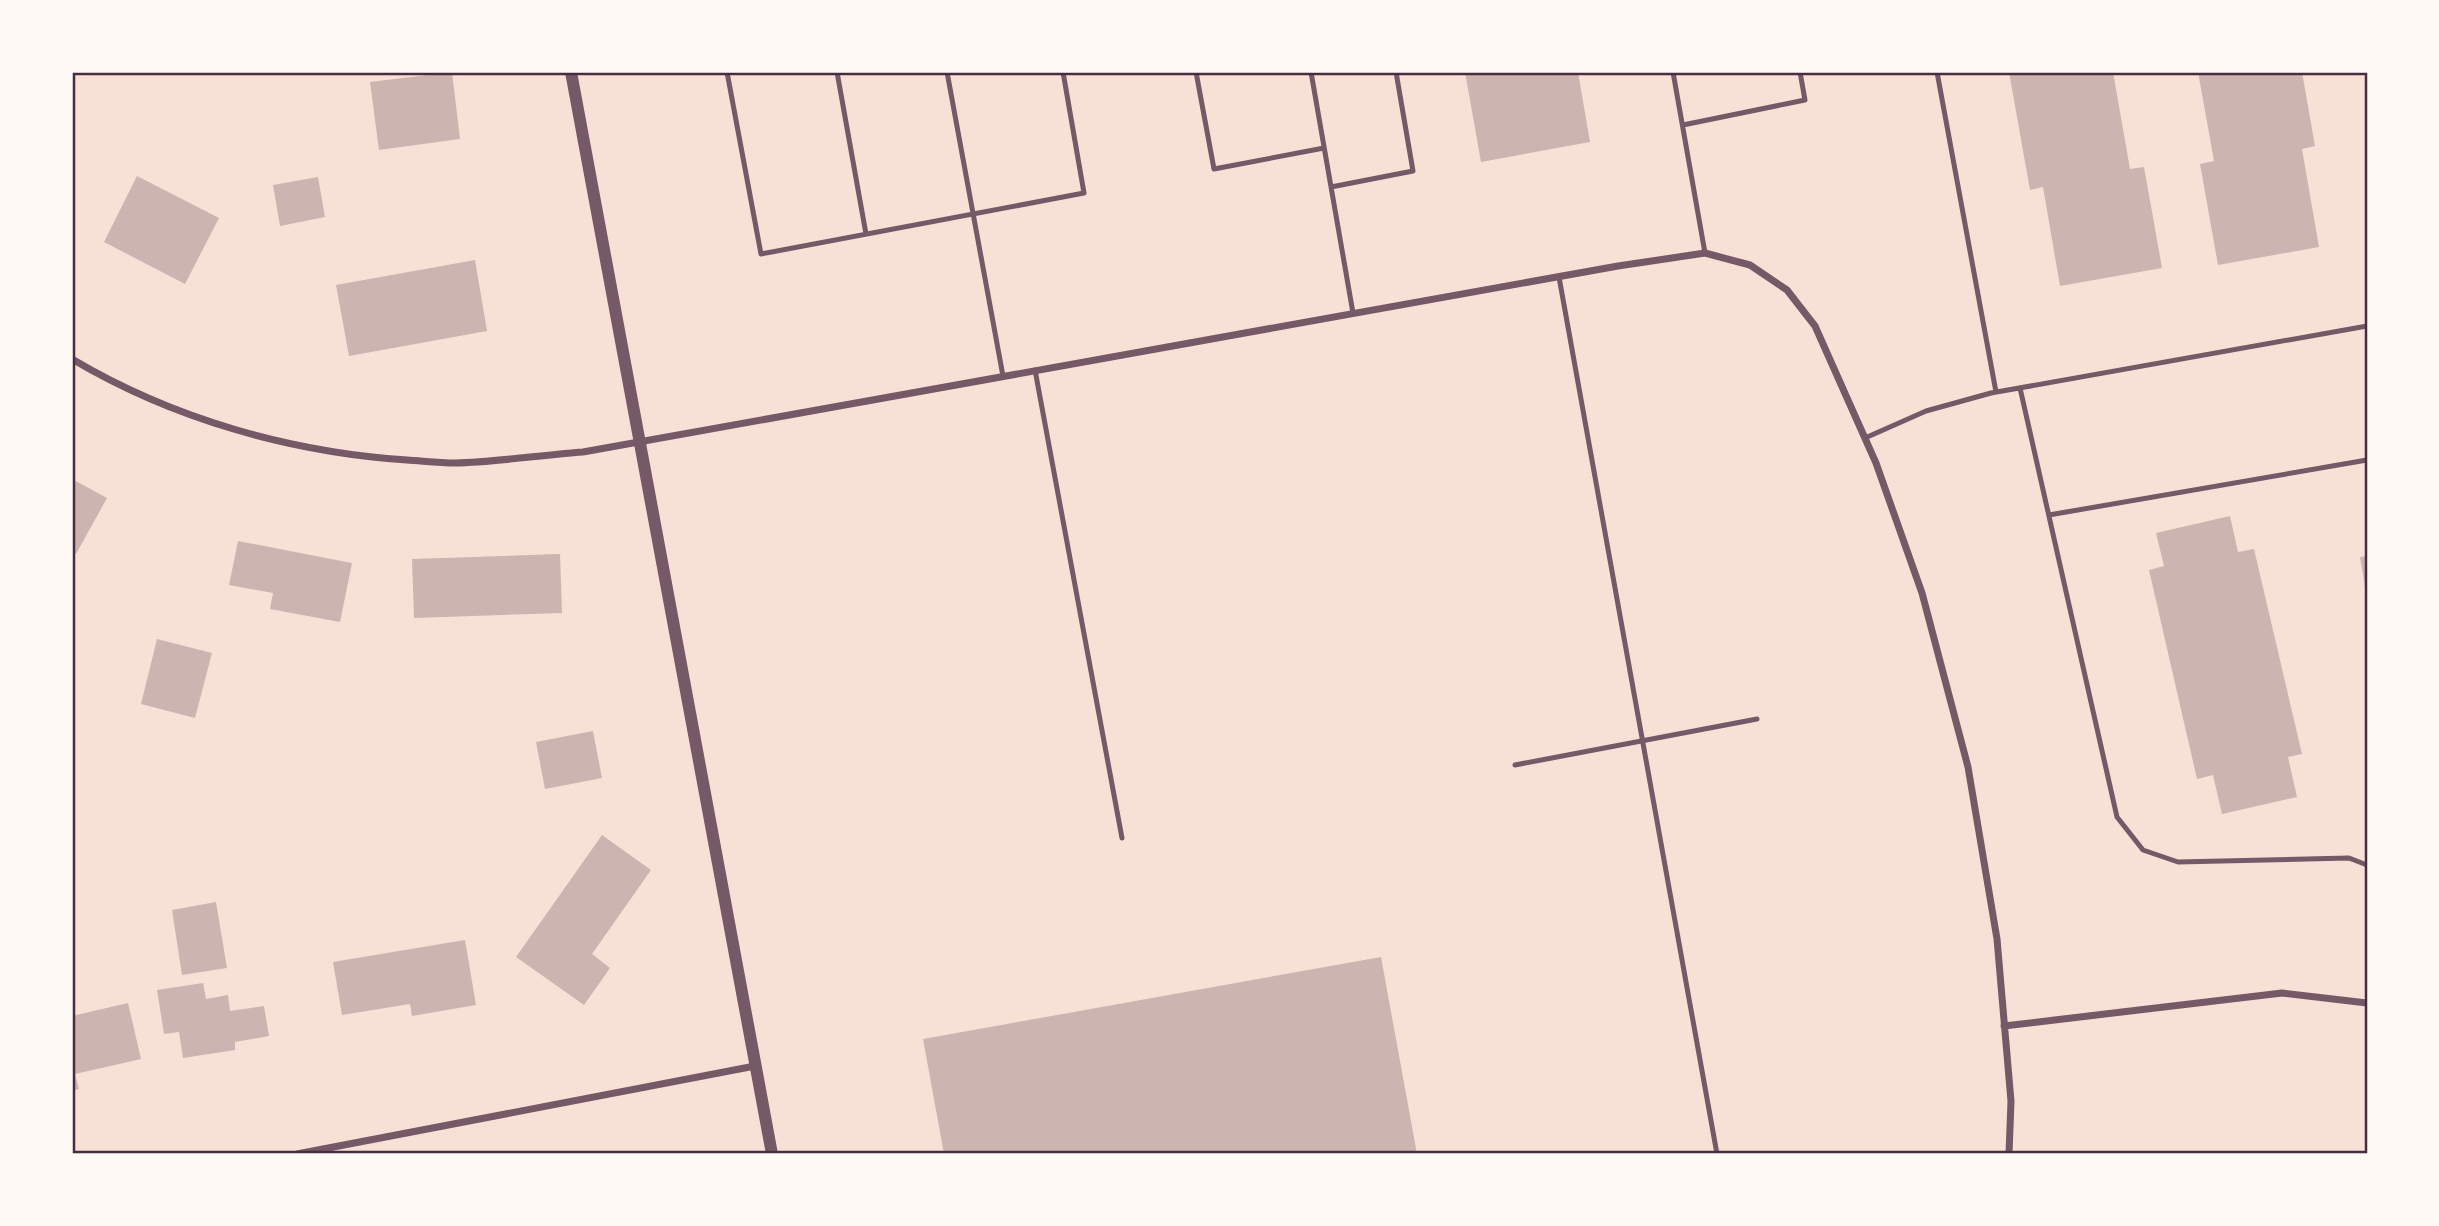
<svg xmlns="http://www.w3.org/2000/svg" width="2439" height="1226" viewBox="0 0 2439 1226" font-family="Merriweather,serif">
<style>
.building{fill:#ccb4b1}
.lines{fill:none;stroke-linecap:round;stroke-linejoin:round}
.service{stroke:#755966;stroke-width:5}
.minor{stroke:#755966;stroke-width:7}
.tertiary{stroke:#755966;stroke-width:12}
.neatline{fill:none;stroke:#4a2c40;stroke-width:2.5}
</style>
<rect width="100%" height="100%" fill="#f7e1d7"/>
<path class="building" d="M452 72 460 139 379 150 370 82Z
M1465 72H1578L1590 142 1481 162Z
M2009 72H2113L2130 169 2144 167 2162 268 2060 286 2043 187 2030 190Z
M2198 72H2302L2315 146 2302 149 2319 247 2218 265 2200 164 2214 161Z
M137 176 219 218 185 284 104 242Z
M318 177 325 217 280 226 273 185Z
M475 260 487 331 349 356 336 285Z
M72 479 107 498 76 554 72 552Z
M2230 516 2238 552 2254 549 2302 754 2288 757 2297 797 2222 814 2213 775 2197 779 2149 570 2164 566 2156 533Z
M238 541 352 563 340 622 270 609 273 593 229 585Z
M560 554 562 613 414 618 412 559Z
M2367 556V593H2366L2360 557Z
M157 639 212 653 195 718 141 704Z
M593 731 602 778 545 789 536 742Z
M602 835 651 870 592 954 610 968 584 1005 516 957Z
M216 902 227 968 182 975 172 910Z
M465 940 476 1005 412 1016 410 1004 342 1015 333 962Z
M1381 957 1417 1154H944L923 1039Z
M203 983 206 999 228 995 230 1011 264 1006 269 1036 235 1042V1050L183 1058 179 1032 164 1034 157 990Z
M128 1003 141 1059 75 1074 79 1089 72 1091V1016Z"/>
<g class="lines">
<path class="service" d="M727 72 761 254 1084 193 1063 72
M837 72 866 234
M947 72 1003 376
M1196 72 1214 169 1324 148
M1311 72 1353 313
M1673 72 1705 253
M1937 72 1996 392
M1683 125 1805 100 1800 72
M1331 187 1413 171 1396 72
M1559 277 1717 1154
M1035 370 1122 838
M2020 388 2117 817 2143 850 2178 862 2349 858 2367 865
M1865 438 1926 411 1991 393 2367 326
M2049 515 2367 460
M1515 765 1757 719"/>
<path class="minor" d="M72 359C173 419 290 452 407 460 423 461 439 463 455 463 497 462 541 455 583 452L1618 266 1705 253 1750 265 1787 290 1815 326 1876 463 1922 593 1968 767 1997 939 2011 1101 2009 1154
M2004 1026 2282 993 2367 1003
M297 1154 755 1066"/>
<path class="tertiary" d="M571 72 772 1154"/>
</g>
<rect width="2439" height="1226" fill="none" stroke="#fffaf5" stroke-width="147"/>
<rect x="74" y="74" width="2292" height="1078" class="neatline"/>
</svg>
